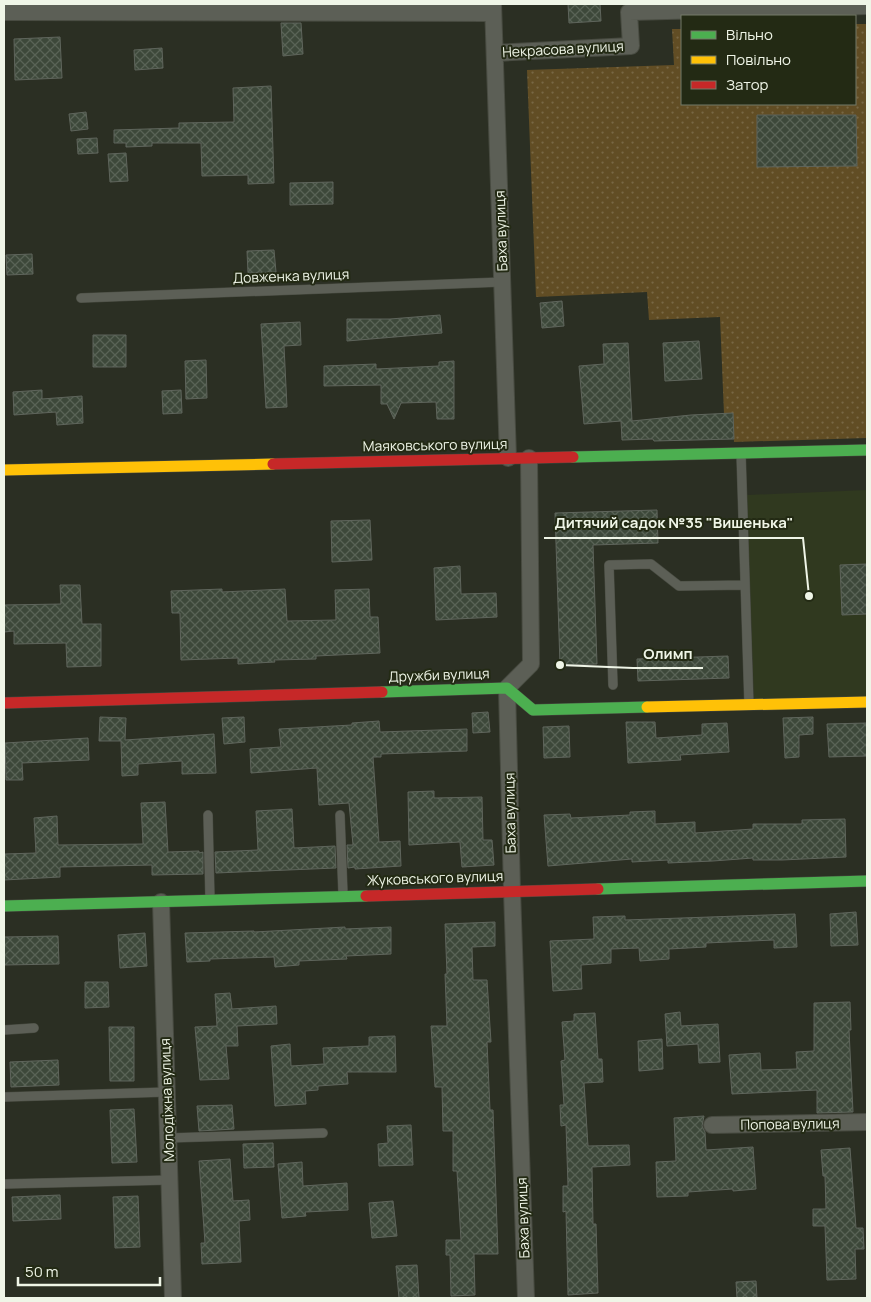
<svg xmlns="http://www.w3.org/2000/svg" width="871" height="1302" viewBox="0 0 871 1302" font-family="Manrope,sans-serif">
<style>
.built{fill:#30391f}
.park{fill:url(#park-dots)}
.building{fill:url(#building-cross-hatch);stroke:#5f655c}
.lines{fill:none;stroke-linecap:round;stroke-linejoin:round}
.lane-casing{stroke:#484b41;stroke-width:10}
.street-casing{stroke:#484b41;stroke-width:18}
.fast-casing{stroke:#484b41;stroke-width:12}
.slow-casing{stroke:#484b41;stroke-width:12}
.jam-casing{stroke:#484b41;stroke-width:12}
.lane{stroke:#5c5f56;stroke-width:9}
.street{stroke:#5c5f56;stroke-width:16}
.fast{stroke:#4caf50;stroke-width:11}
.slow{stroke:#ffc107;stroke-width:11}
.jam{stroke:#c62828;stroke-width:11}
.labels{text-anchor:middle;stroke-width:4;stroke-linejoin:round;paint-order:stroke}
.street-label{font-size:14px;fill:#eff5e7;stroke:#232a14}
.leader{fill:none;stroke:#eff5e7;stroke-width:2}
.callout-dot{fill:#eff5e7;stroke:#232a14;stroke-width:2}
.callout-label{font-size:15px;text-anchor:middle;font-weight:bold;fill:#eff5e7;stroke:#232a14;stroke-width:4;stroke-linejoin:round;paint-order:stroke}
</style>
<defs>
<pattern id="park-dots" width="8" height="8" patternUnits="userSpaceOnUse" patternTransform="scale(1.25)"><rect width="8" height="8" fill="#614d24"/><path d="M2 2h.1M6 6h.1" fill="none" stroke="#786744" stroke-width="1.8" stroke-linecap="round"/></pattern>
<pattern id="building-cross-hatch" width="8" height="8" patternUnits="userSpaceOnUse" patternTransform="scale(1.25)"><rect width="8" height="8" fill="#3d483a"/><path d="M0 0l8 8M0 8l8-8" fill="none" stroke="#596356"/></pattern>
</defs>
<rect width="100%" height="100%" fill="#2b2f23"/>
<path class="built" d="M867 490V697L754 702 747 495Z"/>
<path class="park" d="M855 24H867V438L734 442 733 414H724L720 317 649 320 647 292 536 297 527 70 674 65 672 29H682V104H855Z"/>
<path class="building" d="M568 4H600L601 21 569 23Z
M281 23H301L303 54 283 56Z
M60 37 62 78 15 80 14 39Z
M162 48 163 68 135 70 134 50Z
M271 86 274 183 248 184V175L202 176 201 143H152V146L126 147V143H114V130L179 128V123L234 122 233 88Z
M86 112 88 129 71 131 69 114Z
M757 115H856L857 166 757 167Z
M97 138 98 153 78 154 77 139Z
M126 153 128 181 110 182 108 154Z
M333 182V204L290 205V183Z
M274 250 276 272 248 273 247 251Z
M32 254 33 274 7 275 6 255Z
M562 301 564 326 542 328 540 303Z
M440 315 442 333 347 341V319H390Z
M300 322 301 345 284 346 287 407 266 408 261 324Z
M93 335H126V367H93Z
M699 341 702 379 665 381 663 343Z
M628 343 632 421 691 415 733 413 734 439 654 441 653 439 622 440 621 421 584 424 579 366 604 364 603 344Z
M206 360 207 398 186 399 185 361Z
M454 361V419H437L436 402 401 403 394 419 387 404H381V385L324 386V366L376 364V369L439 366V362Z
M42 390V399L82 396 83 423 57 425 56 412 14 415 13 392Z
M181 390 182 413 163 414 162 391Z
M657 510 658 543 593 545 597 664 560 665 555 513Z
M370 520 372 560 332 562 331 521Z
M867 564V614L842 615 840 565Z
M460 566 461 594 496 593 497 617 436 620 434 568Z
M60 585H80L82 624H101V666L67 667 66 643 14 644V631L4 632V605L61 604Z
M222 589V592L285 589 287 621 336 620 335 590 369 589 370 617H378L380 653 316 656V659L274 660 275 662 238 664V658L181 660 180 613H172L171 591Z
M728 656 729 678 638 681 637 659Z
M488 712 490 732 473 733 472 713Z
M100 717 126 718 125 740 214 734 216 773 182 774V761L138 764V775L122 776 121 741H99Z
M244 717 245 742 224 744 222 718Z
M813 717V734L799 735V757L785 758 783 718Z
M379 721 380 732 467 729V751L381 754V757H373L379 842 400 841 401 866 355 869V867L348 868 347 845H353L349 803 319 805 317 768 251 773 250 749 281 747 279 729 352 725V723Z
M626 722H655L656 738 702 735V724L727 723 729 752 680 755 681 760 628 763Z
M867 723V756L829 757 827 724Z
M569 726 570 757 544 758 543 727Z
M88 738 89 760 22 763 23 780H6L5 743Z
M434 791V798L482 797 483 840H492L494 865 462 867 460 842 409 845 408 792Z
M165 802 168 852 199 851V853L203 852V874L152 875V865L60 867V877L4 880V854L36 853 34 818 57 816 58 845 143 844 141 803Z
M292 809 294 848 335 846 336 868 216 873 215 852 258 850 256 811Z
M655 811V824L695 822V833L753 829V824H802V820L845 819 846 857 782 860H753V858L713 861 668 863V860L632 862V859L548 866 544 815 570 814 571 818 630 815V812Z
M856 912 858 945 831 946 830 914Z
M795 914 797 947 774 948V940L706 943V947L669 949V959L640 961 639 948 611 949V963L581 965 582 989 553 991 550 941 594 939 593 917 625 916V920Z
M495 922V946L472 947 473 980H487L491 1042H487L490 1110H493L498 1254H474L475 1295 451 1296 450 1255H446V1240H461L457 1171H453V1131H443L442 1087H435L431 1026H447L445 974H447L445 924Z
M345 927V929L391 927V954L346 956 347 959 299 961V965L275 967 274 957 210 959V961L187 962 185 933 254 931V932Z
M145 933 147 966 120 968 118 935Z
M58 936 59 964 4 965V937Z
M85 982H108L109 1007 85 1008Z
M230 993 232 1009 276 1006 277 1024 237 1026 238 1046H226L229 1079 200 1080 195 1027 217 1026 215 994Z
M850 1002 851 1030H849L853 1112 817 1113V1090L732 1094 729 1055 760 1053 761 1070 797 1069 796 1052 814 1051V1003Z
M680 1012 681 1026 718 1024 720 1062 699 1063 698 1044 667 1046 665 1014Z
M595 1013 598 1059H602L603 1082 584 1083 588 1146 629 1145 630 1165 592 1167 593 1224H596L598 1293 568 1295 566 1211 563 1212V1186H568L566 1125 561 1126 560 1105H564L561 1061 565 1060 562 1022 574 1021V1014Z
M109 1027H134V1081H110Z
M395 1036 396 1072H347L348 1084 318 1086V1090L305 1091 306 1104 275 1106 271 1046 290 1044 291 1066 324 1064 323 1048 369 1046V1037Z
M662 1039 663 1069 639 1071 638 1041Z
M58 1060 59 1085 11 1087 10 1062Z
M232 1105 234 1129 199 1131 197 1106Z
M134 1109 137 1162 112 1163 110 1110Z
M704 1116 702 1126 705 1132 706 1150 753 1147 756 1189 733 1191V1189L688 1192V1196L657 1197 656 1162 676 1161 674 1118Z
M411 1125 413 1165 379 1166 378 1144 388 1143 387 1126Z
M273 1143 274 1167 244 1168 243 1144Z
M850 1148 856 1228H863L864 1249H855L856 1279 827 1280 825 1226H813V1209H826L825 1176H823L821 1150Z
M230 1159 233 1201 249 1200 250 1220 239 1221 241 1262 202 1264 201 1243H205L199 1161Z
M302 1162 303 1186 347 1183 348 1210 305 1212 306 1216 282 1218 278 1164Z
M60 1195 61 1219 13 1221 12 1197Z
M138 1196 140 1247 115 1248 113 1197Z
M393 1201 397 1236 372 1238 369 1203Z
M417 1265 419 1298H399L396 1266Z
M756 1281 757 1298H737L736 1282Z"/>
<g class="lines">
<g class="lane-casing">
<path id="lane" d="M81 298 502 282
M741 453 749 705
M613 685 609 565 651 564 679 586 745 585
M208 815 210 900
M340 815 343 894
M4 1030 34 1028
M4 1097 167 1092
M168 1138 323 1133
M4 1184 170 1180"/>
</g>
<g class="street-casing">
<path id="street" d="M493 4 508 458
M4 12 493 13
M495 53 631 46 629 12 867 6
M161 902 173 1298
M712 1125 867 1122
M526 1298 512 891 507 688 531 664 529 458"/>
</g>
<g class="fast-casing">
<path id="fast" d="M573 457 867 450
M382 692 507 688 533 710 647 707
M598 889 867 881
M4 906 366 896"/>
</g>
<g class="slow-casing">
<path id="slow" d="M4 470 273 464
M647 707 867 702"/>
</g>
<g class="jam-casing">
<path id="jam" d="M273 464 573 457
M4 703 382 692
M366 896 598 889"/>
</g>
<use href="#lane" class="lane"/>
<use href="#street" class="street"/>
<use href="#fast" class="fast"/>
<use href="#slow" class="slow"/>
<use href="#jam" class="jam"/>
</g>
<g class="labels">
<g class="street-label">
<text transform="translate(563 49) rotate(-3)" y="5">Некрасова вулиця</text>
<text transform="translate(501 231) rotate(-92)" y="5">Баха вулиця</text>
<text transform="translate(291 276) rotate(-2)" y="5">Довженка вулиця</text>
<text transform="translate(435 445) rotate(-1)" y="5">Маяковського вулиця</text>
<text transform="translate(439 675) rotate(-2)" y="5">Дружби вулиця</text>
<text transform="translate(510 813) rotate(-91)" y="5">Баха вулиця</text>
<text transform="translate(435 878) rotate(-2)" y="5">Жуковського вулиця</text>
<text transform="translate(167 1100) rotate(-92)" y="5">Молодіжна вулиця</text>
<text transform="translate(790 1124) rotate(-1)" y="5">Попова вулиця</text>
<text transform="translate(523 1218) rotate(-92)" y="5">Баха вулиця</text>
</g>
</g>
<path class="leader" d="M809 596L803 538H544M560 665L633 668H703"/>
<g class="callout-dot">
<circle cx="809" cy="596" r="5"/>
<circle cx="560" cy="665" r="5"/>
</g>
<g class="callout-label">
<text x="674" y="528">Дитячий садок №35 "Вишенька"</text>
<text x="668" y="659">Олимп</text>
</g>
<rect width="871" height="1302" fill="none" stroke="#eff5e7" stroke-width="10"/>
<rect x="681" y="15" width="175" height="90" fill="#232a14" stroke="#757b68"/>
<rect x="691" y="31" width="25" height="8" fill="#4caf50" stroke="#757b68"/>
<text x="726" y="40" font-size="15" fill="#eff5e7">Вільно</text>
<rect x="691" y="56" width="25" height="8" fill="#ffc107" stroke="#757b68"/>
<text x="726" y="65" font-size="15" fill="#eff5e7">Повільно</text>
<rect x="691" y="81" width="25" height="8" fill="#c62828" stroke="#757b68"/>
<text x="726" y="90" font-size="15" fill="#eff5e7">Затор</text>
<path d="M18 1277v8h142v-8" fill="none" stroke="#eff5e7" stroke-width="2.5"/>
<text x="25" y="1277" font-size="15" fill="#eff5e7" stroke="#232a14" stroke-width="4" paint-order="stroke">50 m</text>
</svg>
